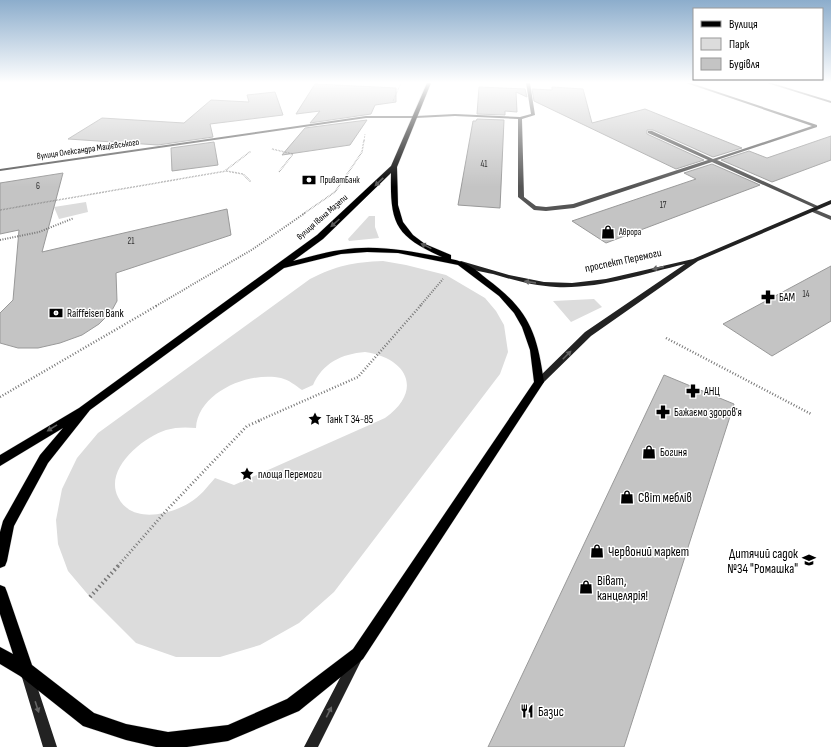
<svg xmlns="http://www.w3.org/2000/svg" width="831" height="747" viewBox="0 0 831 747" font-family="'Sofia Sans Condensed',sans-serif">
<style>
.green{fill:#dcdcdc;fill-rule:evenodd}
.building{fill:#c4c4c4;stroke:#999}
.lines{fill:none;stroke-linecap:round;stroke-linejoin:round}
.primary-casing{stroke:#dbdbdb;stroke-width:1}
.path-far5{stroke:#777;stroke-width:1;stroke-dasharray:0.5 1;stroke-linecap:butt}
.path-far4{stroke:#777;stroke-width:1.5;stroke-dasharray:0.5 1;stroke-linecap:butt}
.path-far3{stroke:#777;stroke-width:2;stroke-dasharray:1 1.5;stroke-linecap:butt}
.path-far2{stroke:#777;stroke-width:2.5;stroke-dasharray:1 2;stroke-linecap:butt}
.path-far1{stroke:#777;stroke-width:3;stroke-dasharray:1 2.5;stroke-linecap:butt}
.path{stroke:#777;stroke-width:4;stroke-dasharray:1.5 3;stroke-linecap:butt}
.service{fill:#555;fill-rule:evenodd}
.minor{fill:#555;fill-rule:evenodd}
.secondary{fill:#222;fill-rule:evenodd}
.primary{fill:#000;fill-rule:evenodd}
.oneway{fill:#595959}
.oneway2{fill:#646464}
.labels{text-anchor:middle;stroke-width:3;stroke-linejoin:round;paint-order:stroke}
.far-street-label{font-size:9px;fill:#000;stroke:#fff}
.number-label{font-size:9px;fill:#313131}
.far-poi-label{font-size:9px;fill:#000;stroke:#fff;text-anchor:start}
.street-label{font-size:11px;fill:#000;stroke:#fff}
.poi-label{font-size:11px;fill:#000;stroke:#fff;text-anchor:start}
.near-poi-label{font-size:13px;fill:#000;stroke:#fff;text-anchor:start}
</style>
<rect width="100%" height="100%" fill="#fff"/>
<path class="green" d="M86 202 88 212 59 219 54 207Z
M369 216H375V227L379 238 349 241 348 239Z
M383 261 406 265 446 275 485 298 496 311 504 325 508 352 500 374 334 592 299 623 260 645 220 657H176L136 643 90 597 68 571 58 544 56 520 62 489 77 458 98 433 310 279C336 266 353 262 383 261ZM365 352C407 358 424 390 385 418L234 485 215 478C207 487 200 497 189 503 169 515 131 524 118 497 104 469 142 438 166 430 176 427 186 427 196 428 198 392 250 371 281 378 289 380 295 385 302 390L313 385C323 363 341 354 365 352Z
M594 299 602 307 571 322 553 301Z"/>
<path class="building" d="M315 84 396 88V102L375 105 371 114 310 123 320 111 296 114Z
M479 87 525 89 527 97 516 92 517 112 505 111V115L477 114Z
M552 87 583 89 592 123 645 109 742 148 713 157 653 130H647V134L704 160 676 169 534 101 532 89 552 90Z
M275 92 283 115 210 124 213 137 158 145 68 139 102 118 184 123 211 100 249 102 247 95Z
M477 119 504 120 500 208 458 205 473 121H476Z
M367 120 350 145 282 155 305 128Z
M831 136V160L772 182 721 160 749 151 767 158Z
M214 142 218 165 172 171 171 148Z
M712 164 760 185 606 243 572 221 696 179 684 173Z
M63 173 42 252 227 209 231 235 116 273 117 301 111 312 99 324 82 335 60 343 38 348H18L0 343V313L13 300 19 230 0 234V183Z
M831 266V321L772 356 723 324Z
M664 375 734 404 624 747H488Z"/>
<g class="lines">
<g class="primary-casing">
<path id="primary" d="M427 83H431L397 167 398 205 403 222 413 235 425 244 451 255V259C467 262 475 269 487 279 529 310 537 332 544 382L363 659 299 711 228 741 187 747H156L126 740 83 726 20 676 0 664V647L13 654 0 614V585L5 587 7 592 32 665 94 713 126 724 168 732 228 725 287 699 353 649 534 382 530 350 522 327 514 313 499 296 458 265 398 253 367 252 341 254 284 268 90 410 48 463 14 526 7 561 5 566 0 568V532L3 521 40 455 63 428 0 466V455L79 408 317 235 391 166ZM391 173C390 224 395 236 442 257 408 251 375 244 341 250 325 252 309 257 293 261L323 239Z"/>
</g>
<path class="path-far5" d="M393 101 401 83
M364 141 365 134"/>
<path class="path-far4" d="M272 149 293 154 279 172
M226 170 251 151
M0 210 226 171 243 174 251 182
M303 214 335 192 362 152 364 140"/>
<path class="path-far3" d="M0 240 39 232 74 218
M156 306 253 249 305 213
M420 306 443 279"/>
<path class="path-far2" d="M666 338 811 414
M0 397 158 305
M258 421 358 377 421 305"/>
<path class="path-far1" d="M118 566 165 512 247 426 261 420"/>
<path class="path" d="M90 597 119 565"/>
<path class="service" d="M526 83H530L535 115 522 119 524 197 536 206 546 207 573 204 708 160 648 133V131H652L713 159 812 126 686 83H691L817 125V127L717 160 820 207 815 208 712 162 574 208 546 211 534 210 518 197V119L455 116 416 118 414 117 416 116 455 114 520 117 531 114Z
M810 209H814L831 216V220L810 211Z"/>
<path class="minor" d="M767 83H772L831 101V103Z
M366 116H416L418 117 416 118H366L0 171V169Z"/>
<path class="secondary" d="M831 200V204L698 261 591 336 542 384H536L535 382 536 380 585 332 685 264C643 274 599 289 556 287 534 286 513 280 493 274 483 272 465 269 458 263L461 261 509 275 544 282 572 283 606 279 693 259Z
M356 653 360 655 362 659 318 747H304L352 655Z
M27 668 31 670 33 674 57 747H43L21 674 23 670Z"/>
<use href="#primary" class="primary"/>
</g>
<defs><path id="oneway-solid" d="M-6-.8H1V-3.2L6.5 0L1 3.2V.8H-6Z"/></defs>
<g class="oneway">
<use href="#oneway-solid" transform="translate(379 182) rotate(136)"/>
<use href="#oneway-solid" transform="translate(335 223) rotate(138)"/>
<use href="#oneway-solid" transform="translate(426 246) rotate(-154)"/>
<use href="#oneway-solid" transform="translate(52 428) rotate(148)"/>
</g>
<g class="oneway2">
<use href="#oneway-solid" transform="translate(658 268) rotate(167)"/>
<use href="#oneway-solid" transform="translate(530 282) rotate(-172)"/>
<use href="#oneway-solid" transform="translate(567 355) rotate(-45)"/>
<use href="#oneway-solid" transform="translate(37 707) rotate(72)"/>
<use href="#oneway-solid" transform="translate(329 712) rotate(-63)"/>
</g>
<linearGradient id="sky" x2="0" y2="1"><stop stop-color="#8cadcc"/><stop offset="0.44" stop-color="#fff"/><stop offset="1" stop-color="#fff" stop-opacity="0"/></linearGradient>
<rect width="831" height="187" fill="url(#sky)"/>
<defs>
<g id="bank-bare" transform="scale(1.08)"><path d="M-6-4H6V4H-6ZM0-2.3a2.3 2.3 0 1 0 0 4.6a2.3 2.3 0 1 0 0-4.6Z" fill="#000" stroke="#fff" stroke-width="2.5" paint-order="stroke"/></g>
<g id="shop-bare" transform="scale(1.08)"><path d="M-5-2.5h2.3a2.7 3.5 0 0 1 5.4 0H5L5.5 6h-11ZM-1.5-2.5h3a1.5 2.3 0 0 0-3 0Z" fill="#000" stroke="#fff" stroke-width="2.5" paint-order="stroke"/></g>
<g id="pharmacy-bare" transform="scale(1.08)"><path d="M-2-6h4v4h4v4h-4v4h-4v-4h-4v-4h4Z" fill="#000" stroke="#fff" stroke-width="2.5" paint-order="stroke"/></g>
<g id="sight-bare" transform="scale(1.08)"><path d="M0-6L1.8-2.2L6-1.7L2.9 1.2L3.7 5.4L0 3.3L-3.7 5.4L-2.9 1.2L-6-1.7L-1.8-2.2Z" fill="#000" stroke="#fff" stroke-width="2.5" paint-order="stroke"/></g>
<g id="school-bare" transform="scale(1.08)"><path d="M0-5L7-2L0 1L-7-2ZM-4 1L0 2.5L4 1V4Q0 6-4 4Z" fill="#000" stroke="#fff" stroke-width="2.5" paint-order="stroke"/></g>
<g id="restaurant-bare" transform="scale(1.08)"><path d="M-5-6h1v4h1v-4h1v4h1v-4h1v5L-1.5 .5V6h-2V.5L-5-1ZM5-6V6H3V1.5H1.5Q1.5-4 5-6Z" fill="#000" stroke="#fff" stroke-width="2.5" paint-order="stroke"/></g>
</defs>
<g fill-rule="evenodd">
<use href="#bank-bare" x="309" y="180"/>
<use href="#shop-bare" x="608" y="232"/>
<use href="#pharmacy-bare" x="768" y="297"/>
<use href="#bank-bare" x="56" y="313"/>
<use href="#pharmacy-bare" x="693" y="391"/>
<use href="#pharmacy-bare" x="663" y="412"/>
<use href="#sight-bare" x="315" y="419"/>
<use href="#shop-bare" x="649" y="452"/>
<use href="#sight-bare" x="247" y="474"/>
<use href="#shop-bare" x="627" y="497"/>
<use href="#shop-bare" x="597" y="551"/>
<use href="#school-bare" x="809" y="560"/>
<use href="#shop-bare" x="586" y="587"/>
<use href="#restaurant-bare" x="527" y="711"/>
</g>
<g class="labels">
<g class="far-street-label">
<text transform="translate(88 149) rotate(-8)" y="3">вулиця Олександра Мацієвського</text>
<text transform="translate(322 217) rotate(-41)" y="3">вулиця Івана Мазепи</text>
</g>
<g class="number-label">
<text x="484" y="167">41</text>
<text x="38" y="189">6</text>
<text x="663" y="208">17</text>
<text x="131" y="244">21</text>
<text x="806" y="297">14</text>
</g>
<g class="far-poi-label">
<text x="320" y="183">ПриватБанк</text>
<text x="619" y="235">Аврора</text>
</g>
<g class="street-label">
<text transform="translate(623 260) rotate(-12)" y="4">проспект Перемоги</text>
</g>
<g class="poi-label">
<text x="779" y="301">БАМ</text>
<text x="67" y="317">Raiffeisen Bank</text>
<text x="704" y="395">АНЦ</text>
<text x="674" y="416">Бажаємо здоровʼя</text>
<text x="326" y="423">Танк Т 34-85</text>
<text x="660" y="456">Богиня</text>
<text x="258" y="478">площа Перемоги</text>
</g>
<g class="near-poi-label">
<text x="638" y="502">Світ меблів</text>
<text x="608" y="556">Червоний маркет</text>
<text x="798" y="558" text-anchor="end">Дитячий садок<tspan x="798" dy="15">№34 "Ромашка"</tspan></text>
<text x="597" y="585">Віват,<tspan x="597" dy="15">канцелярія!</tspan></text>
<text x="538" y="716">Базис</text>
</g>
</g>
<rect x="693" y="8" width="130" height="72" fill="#ffffff" stroke="#999999"/>
<rect x="701" y="21" width="20" height="6" fill="#000000" stroke="#999999"/>
<text x="729" y="28" font-size="12" fill="#000000">Вулиця</text>
<rect x="701" y="38" width="20" height="12" fill="#dcdcdc" stroke="#999999"/>
<text x="729" y="48" font-size="12" fill="#000000">Парк</text>
<rect x="701" y="58" width="20" height="12" fill="#c4c4c4" stroke="#999999"/>
<text x="729" y="68" font-size="12" fill="#000000">Будівля</text>
</svg>
